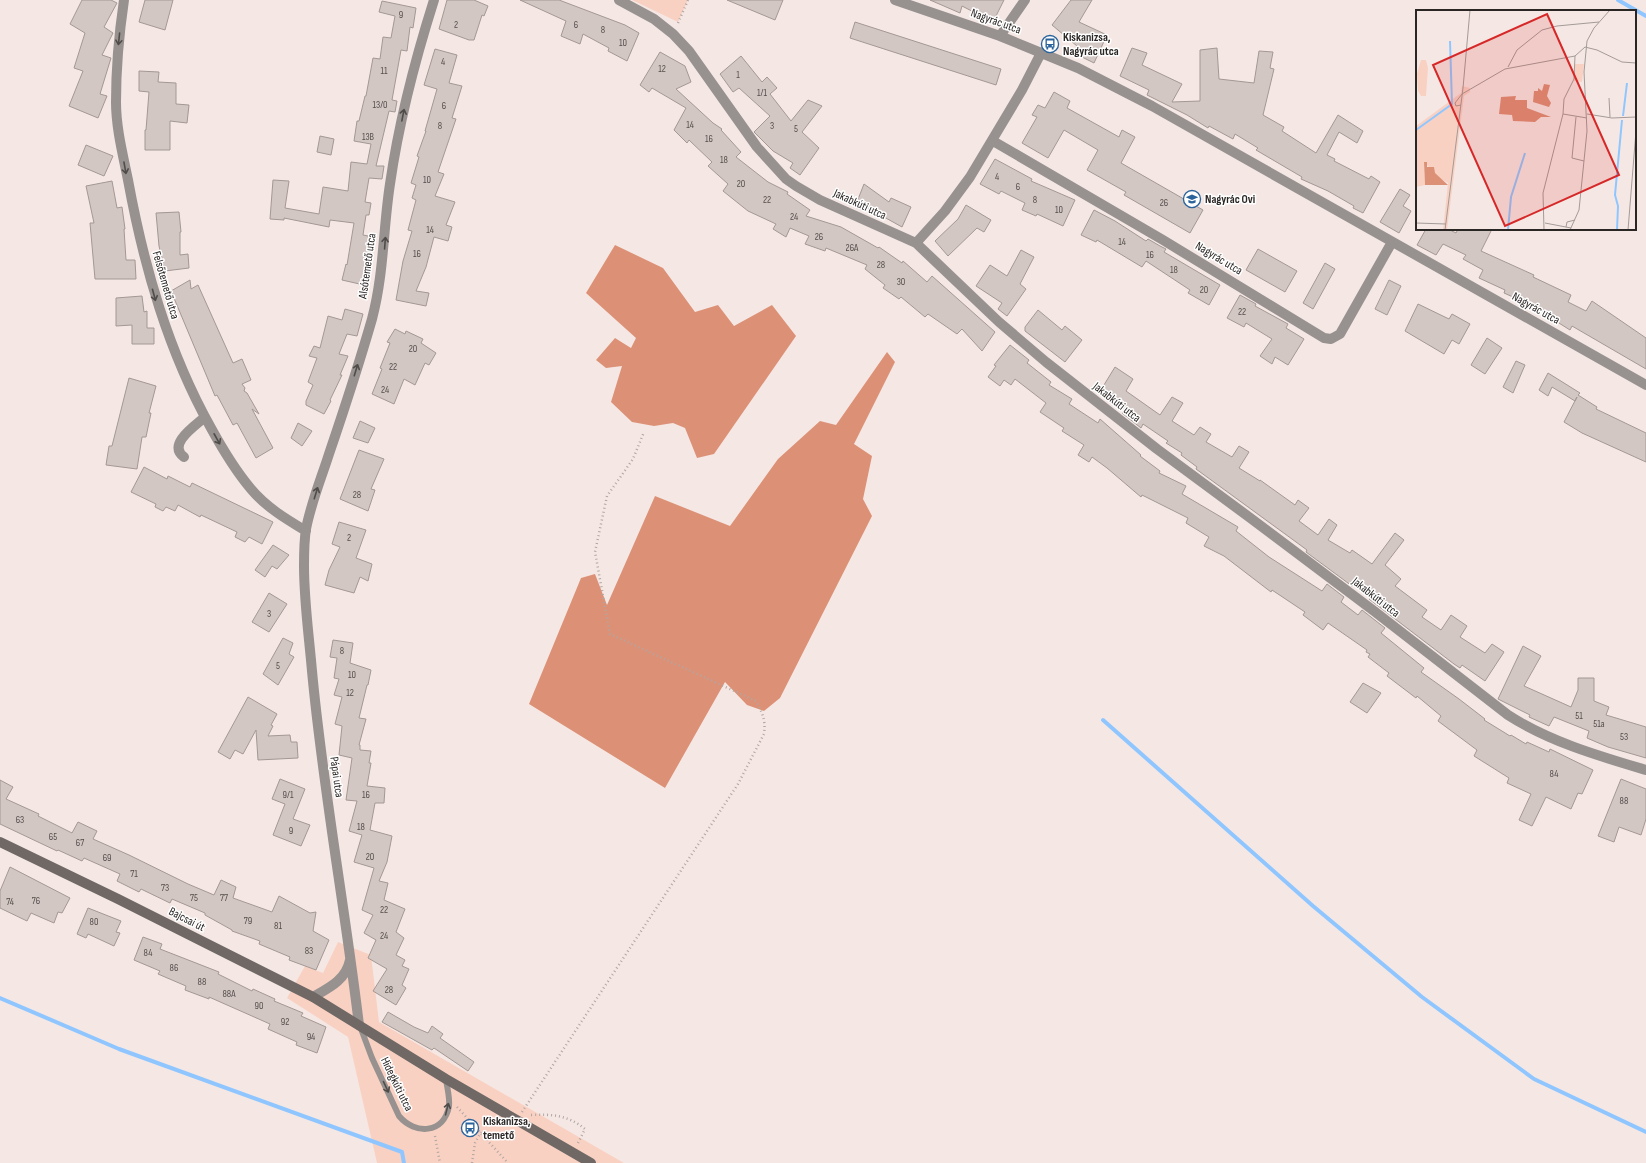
<svg xmlns="http://www.w3.org/2000/svg" width="1646" height="1163" viewBox="0 0 1646 1163" font-family="'Sofia Sans Condensed',sans-serif">
<style>
.green{fill:#f9d1c3}
.forest{fill:#dc9177}
.lines{fill:none;stroke-linecap:round;stroke-linejoin:round}
.stream{stroke:#90c6ff;stroke-width:4}
.building{fill:#d3c7c3;stroke:#a49894}
.path{stroke:#b0a6a2;stroke-width:2.5;stroke-dasharray:1 3;stroke-linecap:butt}
.lane{stroke:#979290;stroke-width:6}
.street{stroke:#979290;stroke-width:10}
.secondary{stroke:#6f6865;stroke-width:10}
.oneway{stroke:#504c4a}
.labels{text-anchor:middle;stroke-width:3;stroke-linejoin:round;paint-order:stroke}
.number-label{font-size:10px;fill:#544e4c}
.street-label{font-size:12px;fill:#2a2624;stroke:#fff}
.poi-label{font-size:12px;font-weight:bold;fill:#2a2624;stroke:#fff;text-anchor:start}
.inset-river{fill:none;stroke:#90c6ff;stroke-width:2}
.inset-road{fill:none;stroke:#a49a97;stroke-width:1}
.view{fill:#d62828;fill-opacity:0.15;stroke:#d62828;stroke-width:2}
.inset-edge{fill:none;stroke:#2a2624;stroke-width:2}
</style>
<rect width="100%" height="100%" fill="#f5e8e4"/>
<path class="green" d="M632 0H688L678 22Z
M338 942 371 955 379 1022 624 1163H377L348 1037 287 998 305 966 323 973Z"/>
<path class="forest" d="M615 245 663 268 695 312 718 305 734 326 772 305 796 336 714 454 697 458 685 428 673 423 654 426 632 422 611 402 622 366 606 368 596 360 615 338 631 348 636 338 586 293Z
M887 352 895 362 854 444 872 456 863 499 872 516 780 698 764 711 747 705 725 682 665 788 529 704 581 578 595 574 607 605 655 496 730 526 778 459 820 421 836 425Z"/>
<g class="lines">
<path class="stream" d="M1618 0 1646 16
M1103 720 1313 906 1422 997 1534 1079 1646 1132
M0 998 119 1049 402 1152 404 1163"/>
</g>
<path class="building" d="M82 0H111L117 3 104 27 113 33 102 55 111 58 100 94 107 96 98 118 69 106 83 71 74 68 85 33 70 24Z
M145 0H173L165 30 139 22Z
M447 0H474L488 6 484 16 482 15 474 40H469L439 29Z
M520 0H559L625 25 639 33 627 61 608 51 609 48 583 34 580 44 561 36 566 21Z
M727 0H783L775 20Z
M930 0H1004L993 22 962 6 960 13Z
M1071 0H1092L1079 22 1107 35 1094 63 1074 53 1077 46 1052 25Z
M382 1 416 8 413 28 410 27 407 51 401 50 392 100 397 101 395 112 389 111 376 166H384L382 179 369 178 365 202 371 203 369 215H366L363 235 373 237 364 285 342 280 346 264 347 265 354 223 330 220 329 227 284 218V220L270 219 273 180 289 181 285 208 319 214 323 187 348 191 351 162 367 164 371 144 354 141 357 121H359L365 96H366L373 58 380 59 383 37 391 38 395 16 379 12Z
M855 22 1001 69 996 85 850 38Z
M1132 48 1147 53 1142 65 1182 84 1172 102 1200 101V50L1217 48 1219 79 1254 83 1259 51 1273 52 1270 68 1274 69 1263 115 1284 127 1282 131 1316 153 1338 115 1363 131 1357 143 1339 132 1327 155 1335 159 1334 161 1369 179 1371 176 1380 182 1363 213 1353 208 1354 206 1328 191 1301 179 1302 177 1256 150 1258 148 1235 134 1233 139 1209 126 1208 128 1187 115 1147 95 1149 90 1120 76Z
M435 49 457 55 449 83 462 86 452 118 456 119 438 172 444 174 435 196 455 202 446 225 452 227 448 241 434 237 426 267 416 291 429 293 426 306 396 300 403 261 412 231 408 230 416 200 412 198 416 185 411 183 419 157 417 156 426 131H425L437 89 424 85Z
M660 52 685 66 691 82 676 89 713 123 722 129 721 130 741 152 736 157 768 182 788 192 787 194 810 210 806 216 841 227 878 248 879 247 902 263 903 261 927 282 932 276 995 332 982 351 962 329 957 334 928 314 925 317 901 297 899 299 883 288 885 285 865 269 867 265 826 248 825 251 805 244 809 236 790 228 786 237 773 229 776 224 748 211 723 191 728 184 708 166 712 162 689 140 687 143 674 130 686 108 652 88 649 92 640 85Z
M741 56 762 82 767 77 777 88 770 94 791 121 808 100 822 106 802 132 819 148 800 175 790 168 793 163 773 151 754 132 770 116 739 88 733 92 720 74Z
M139 71 159 72 158 82 176 83V104L189 105 187 123 170 121V150H145V130H146L149 92 139 91Z
M1054 92 1070 101 1067 108 1119 137 1122 130 1135 137 1121 163 1203 210 1190 233 1124 195 1126 192 1087 170 1098 150 1064 130 1048 158 1022 143 1037 117 1032 115 1038 105 1045 108Z
M320 136 334 139 331 155 317 152Z
M86 145 113 156 104 176 78 165Z
M995 159 1032 179 1031 181 1075 200 1063 226 1037 214 1036 216 1022 210 1025 203 1001 191 999 194 980 184Z
M112 181 117 208 122 207 125 229H124L126 260H135L136 279H95L90 223H94L86 186Z
M864 184 889 202 891 198 911 207 902 227 866 207 864 211 855 207Z
M1400 189 1410 195 1403 206 1411 211 1399 233 1380 222Z
M966 205 991 220 984 232 977 228 948 256 935 241 958 219Z
M1094 210 1115 221 1146 241 1148 239 1160 246 1166 249 1164 252 1220 285 1209 305 1188 293 1190 290 1146 261 1142 267 1097 240 1096 242 1081 235Z
M179 212 181 232H180V255L188 254 189 268 165 271 159 246 156 213Z
M1426 229H1448L1456 233 1458 229H1492L1481 251 1534 275 1533 277 1571 295 1568 302 1586 311 1592 301 1646 338V369L1572 326 1570 330 1551 318 1552 316 1522 300V301L1504 293 1505 290 1479 278 1483 270 1463 259 1466 255 1443 244 1436 255 1417 245Z
M1258 249 1297 271 1285 292 1246 270Z
M1021 250 1034 257 1020 284 1026 289 1007 316 998 309 1002 303 976 286 990 265 1007 276Z
M1325 263 1335 269 1313 309 1303 303Z
M190 280 191 289 198 285 233 363 242 359 251 380 242 384 245 388 244 391 247 393 259 414 252 409 273 448 256 458 237 423 233 425 217 395 215 396 171 291Z
M1389 280 1401 286 1387 315 1375 309Z
M1240 295 1256 304 1255 306 1288 324 1286 328 1304 339 1288 365 1275 357 1272 364 1260 356 1272 339 1246 323 1244 327 1227 318Z
M142 296 144 312 147 311V328H154V344H132V325L116 326V298Z
M1418 304 1449 319 1452 314 1470 324 1459 344 1452 340 1444 354 1405 331Z
M345 309 363 314 357 336 347 334 339 354 348 356 340 375H342L330 400 331 401 324 414 306 405V401L313 385 308 382 317 358 309 356 314 346 320 348 328 316 342 320Z
M1038 310 1062 330 1065 326 1082 340 1065 362 1025 331V327Z
M395 329 405 334 406 331 423 339 421 343 436 353 429 365 425 363 415 385 404 379 394 404 372 394 382 369 380 368 390 343 387 342Z
M1487 338 1502 348 1485 374 1471 365Z
M1010 345 1029 360 1027 363 1051 382 1049 385 1072 399 1069 404 1098 423 1100 419 1141 455 1140 456 1160 471 1159 473 1186 486 1182 494 1238 527 1236 531 1269 557 1322 591 1327 584 1344 597 1341 602 1358 615 1362 610 1385 628 1381 633 1424 668 1421 672 1459 699 1485 719 1484 720 1510 736 1511 735 1526 744 1527 742 1549 752 1550 749 1593 770 1582 794 1578 793 1571 809 1546 797 1532 826 1519 820 1531 794 1507 783 1509 778 1474 756 1477 750 1438 721 1441 716 1417 696 1416 698 1387 676 1389 673 1368 657 1370 654 1366 652 1367 650 1328 623 1323 630 1303 615 1305 612 1272 590 1271 592 1224 556 1204 546 1209 537 1186 523 1188 518 1142 495 1141 497 1107 468 1092 457 1089 462 1078 455 1084 445 1062 431 1064 428 1040 412 1046 403 1015 379 1011 385 1004 380 1000 386 988 377 996 366 994 365Z
M1516 361 1525 365 1513 393 1503 387Z
M1115 367 1133 379 1126 391 1160 415 1172 397 1183 403 1172 421 1194 435 1200 427 1211 434 1206 442 1232 457 1239 446 1249 452 1239 468 1260 481V480L1295 505 1298 500 1309 508 1299 521 1318 535 1329 519 1337 525 1328 540 1350 553 1352 550 1372 564 1395 533 1404 540 1385 565 1401 579 1395 586 1427 610 1422 617 1441 630 1451 615 1467 626 1460 637 1485 653 1492 644 1504 652 1485 681 1462 665 1460 668 1454 664 1369 599 1371 598 1353 585 1352 586 1306 552 1307 550 1196 469 1197 467 1181 455 1182 453 1166 443 1168 441 1143 424 1141 428 1122 413 1125 410 1099 393Z
M1548 373 1580 393 1578 395 1597 407 1596 409 1646 433V462L1582 433 1564 422 1577 397 1575 401 1552 387 1548 396 1539 390Z
M129 378 156 386 149 413H151L146 437H142L137 469 106 465 109 446H112Z
M360 421 375 428 368 443 353 438Z
M298 423 312 431 302 446 291 438Z
M359 450 384 459 371 489 375 490 368 511 340 499Z
M144 467 167 479 168 476 190 487 192 483 273 522 262 544 249 537 245 542 235 537 237 532 201 515 200 517 178 505 175 511 166 507 163 511 155 507 156 504 131 492Z
M339 522 366 530 356 558 372 564 368 581 360 577 354 593 325 585 329 570 340 547 332 544Z
M273 545 289 555 277 569 272 566 265 577 255 570Z
M269 593 287 604 269 632 252 622Z
M283 638 293 643 289 654 294 657 278 685 263 674Z
M333 640 353 643 350 663 371 670 368 685H367L359 718 366 719 359 745H360V750L371 751 369 763H371L367 786 385 788 384 803H375L370 830 392 836 387 862 379 881 388 883 384 900 405 909 396 932 404 938 396 955 405 960 402 966 409 969 402 985 406 988 396 1005 373 991 387 969 368 958 376 940 364 933 373 915 362 910 374 868 354 862 362 835 349 831 357 801 346 800 352 758 339 755 342 726 335 724 342 697 334 695 339 679 334 678 337 658 330 657Z
M1523 646 1541 656 1524 686 1571 707 1578 690V678H1594V701L1609 707 1606 715 1646 727V758L1608 747 1587 738 1589 731 1554 717 1549 726 1529 717 1530 715 1498 699Z
M1363 683 1381 693 1367 713 1350 702Z
M248 697 277 714 271 725 273 726 268 736 290 735 291 742H297L298 758 258 760 256 730 243 754 235 750 230 759 218 752Z
M280 779 305 789 293 819 310 825 301 846 273 835 285 804 272 799Z
M1621 779 1646 789V819L1641 835 1619 827 1614 842 1598 836Z
M0 780 13 787 6 799 39 814 38 816 72 833 78 822 97 831 93 839 129 855 188 884 214 895 221 880 236 887 233 898 272 912 279 896 310 913 316 912 313 931 329 940 316 970 289 960 290 957 259 944 260 941 232 931V930L205 915V913L172 899 170 903 141 889 139 892 117 881 120 874 84 858 82 861 58 850 57 851 0 824Z
M10 867 70 898 62 913 58 912 54 923 31 913 27 921 0 908V891Z
M88 908 121 921 116 932 120 933 114 946 88 934 86 938 77 934Z
M143 937 162 944 160 949 219 972 218 974 252 991 253 989 275 999 274 1001 303 1013 301 1016 326 1027 317 1053 296 1045 297 1042 268 1029 270 1024 209 997V999L185 990 186 986 158 974 160 971 134 960Z
M388 1012 414 1027 428 1033 432 1026 443 1034 440 1038 474 1062 468 1071 434 1048 432 1050 382 1022Z"/>
<g class="lines">
<path class="path" d="M678 23 688 0
M457 1107 508 1163
M522 1112 738 784 764 734C766 720 762 712 756 701L610 634 595 552 607 496 633 459 644 432
M531 1115C552 1114 568 1115 585 1129L578 1143
M435 1136 440 1163
M472 1163 475 1143 481 1132"/>
<path class="lane" d="M360 1026 372 1058 399 1116C415 1135 444 1134 449 1106 450 1097 447 1088 446 1079"/>
<path class="street" d="M124 0C119 34 116 68 116 102 116 128 123 155 128 180 144 267 168 351 211 428 223 450 235 470 251 489 266 507 286 519 306 531
M619 0 654 19 673 34 689 51 757 147 786 179 796 186 820 200 916 243 999 322 1046 362 1157 449 1249 517 1374 611 1508 715C1550 742 1599 756 1646 770
M895 0 1000 36 1078 68 1152 106 1646 385
M1000 36 1025 0
M993 141 1163 240 1324 338 1331 339 1340 334 1392 242
M916 243 945 211 970 177 1022 90 1041 53
M184 457C167 444 195 426 205 417
M313 997C329 988 346 980 350 960
M359 1025C345 907 323 790 312 671 309 636 304 601 304 566 304 554 304 541 306 529 311 503 321 479 329 454 344 410 359 364 372 319 384 274 383 229 390 184 399 121 415 60 434 0"/>
<path class="secondary" d="M0 842 118 899 313 997 446 1079 591 1163"/>
</g>
<defs><path id="oneway-shaft" d="M-6 0H5M1.5-3L5.5 0L1.5 3" fill="none" stroke-width="1.6" stroke-linecap="round" stroke-linejoin="round"/></defs>
<g class="oneway">
<use href="#oneway-shaft" transform="translate(119 39) rotate(96)"/>
<use href="#oneway-shaft" transform="translate(403 115) rotate(-79)"/>
<use href="#oneway-shaft" transform="translate(125 168) rotate(80)"/>
<use href="#oneway-shaft" transform="translate(385 243) rotate(-86)"/>
<use href="#oneway-shaft" transform="translate(154 295) rotate(75)"/>
<use href="#oneway-shaft" transform="translate(356 370) rotate(-73)"/>
<use href="#oneway-shaft" transform="translate(217 439) rotate(61)"/>
<use href="#oneway-shaft" transform="translate(316 493) rotate(-73)"/>
<use href="#oneway-shaft" transform="translate(386 1087) rotate(65)"/>
<use href="#oneway-shaft" transform="translate(447 1109) rotate(-76)"/>
</g>
<defs>
<g id="bus-ring" transform="scale(0.9)"><circle r="9.5" fill="#fff" stroke="#2a639b" stroke-width="1.5"/><path d="M-5-6H5V4H4V6H2V4H-2V6H-4V4H-5ZM-3.5-4V0h7V-4ZM-3.5 1.2v1.5H-2V1.2ZM2 1.2v1.5H3.5V1.2Z" fill="#2a639b"/></g>
<g id="school-ring" transform="scale(0.9)"><circle r="9.5" fill="#fff" stroke="#2a639b" stroke-width="1.5"/><path d="M0-5L7-2L0 1L-7-2ZM-4 1L0 2.5L4 1V4Q0 6-4 4Z" fill="#2a639b"/></g>
</defs>
<g fill-rule="evenodd">
<use href="#bus-ring" x="1050" y="44"/>
<use href="#school-ring" x="1192" y="199"/>
<use href="#bus-ring" x="470" y="1128"/>
</g>
<g class="labels">
<g class="number-label">
<text x="401" y="18">9</text>
<text x="456" y="28">2</text>
<text x="576" y="28">6</text>
<text x="603" y="33">8</text>
<text x="623" y="46">10</text>
<text x="443" y="65">4</text>
<text x="662" y="72">12</text>
<text x="384" y="74">11</text>
<text x="738" y="78">1</text>
<text x="762" y="96">1/1</text>
<text x="380" y="108">13/0</text>
<text x="444" y="109">6</text>
<text x="690" y="128">14</text>
<text x="440" y="129">8</text>
<text x="772" y="129">3</text>
<text x="796" y="132">5</text>
<text x="368" y="140">13B</text>
<text x="709" y="142">16</text>
<text x="724" y="163">18</text>
<text x="997" y="180">4</text>
<text x="427" y="183">10</text>
<text x="741" y="187">20</text>
<text x="1018" y="190">6</text>
<text x="767" y="203">22</text>
<text x="1035" y="203">8</text>
<text x="1164" y="206">26</text>
<text x="1059" y="213">10</text>
<text x="794" y="220">24</text>
<text x="430" y="233">14</text>
<text x="819" y="240">26</text>
<text x="1122" y="245">14</text>
<text x="852" y="251">26A</text>
<text x="417" y="257">16</text>
<text x="1150" y="258">16</text>
<text x="881" y="268">28</text>
<text x="1174" y="273">18</text>
<text x="901" y="285">30</text>
<text x="1204" y="293">20</text>
<text x="1242" y="315">22</text>
<text x="413" y="352">20</text>
<text x="393" y="370">22</text>
<text x="385" y="393">24</text>
<text x="357" y="498">28</text>
<text x="349" y="541">2</text>
<text x="269" y="617">3</text>
<text x="342" y="654">8</text>
<text x="278" y="669">5</text>
<text x="352" y="678">10</text>
<text x="350" y="696">12</text>
<text x="1579" y="719">51</text>
<text x="1599" y="727">51a</text>
<text x="1624" y="740">53</text>
<text x="1554" y="777">84</text>
<text x="288" y="798">9/1</text>
<text x="366" y="798">16</text>
<text x="1624" y="804">88</text>
<text x="20" y="823">63</text>
<text x="361" y="830">18</text>
<text x="291" y="834">9</text>
<text x="53" y="840">65</text>
<text x="80" y="846">67</text>
<text x="370" y="860">20</text>
<text x="107" y="861">69</text>
<text x="134" y="877">71</text>
<text x="165" y="891">73</text>
<text x="194" y="901">75</text>
<text x="224" y="901">77</text>
<text x="36" y="904">76</text>
<text x="10" y="905">74</text>
<text x="384" y="913">22</text>
<text x="248" y="924">79</text>
<text x="94" y="925">80</text>
<text x="278" y="929">81</text>
<text x="384" y="939">24</text>
<text x="309" y="954">83</text>
<text x="148" y="956">84</text>
<text x="174" y="971">86</text>
<text x="202" y="985">88</text>
<text x="389" y="993">28</text>
<text x="229" y="997">88A</text>
<text x="259" y="1009">90</text>
<text x="285" y="1025">92</text>
<text x="311" y="1040">94</text>
</g>
<g class="street-label">
<text transform="translate(996 21) rotate(20)" y="4">Nagyrác utca</text>
<text transform="translate(860 204) rotate(25)" y="4">Jakabkúti utca</text>
<text transform="translate(1219 258) rotate(31)" y="4">Nagyrác utca</text>
<text transform="translate(367 266) rotate(-82)" y="4">Alsótemető utca</text>
<text transform="translate(166 285) rotate(74)" y="4">Felsőtemető utca</text>
<text transform="translate(1536 308) rotate(29)" y="4">Nagyrác utca</text>
<text transform="translate(1117 402) rotate(38)" y="4">Jakabkúti utca</text>
<text transform="translate(1376 597) rotate(38)" y="4">Jakabkúti utca</text>
<text transform="translate(337 777) rotate(82)" y="4">Pápai utca</text>
<text transform="translate(187 919) rotate(27)" y="4">Bajcsai út</text>
<text transform="translate(397 1084) rotate(64)" y="4">Hidegkúti utca</text>
</g>
<g class="poi-label">
<text x="1063" y="41">Kiskanizsa,<tspan x="1063" dy="14">Nagyrác utca</tspan></text>
<text x="1205" y="203">Nagyrác Ovi</text>
<text x="483" y="1125">Kiskanizsa,<tspan x="483" dy="14">temető</tspan></text>
</g>
</g>
<g transform="translate(1416 10)">
<rect width="220" height="220" fill="#f5e8e4"/>
<path d="M5 50H10L12 58 10 86H5L2 81 1 64ZM159 54H168L166 72 158 71ZM46 76 54 78V82L48 86 31 220H27L32 173 23 168 8 152 9 175 0 177V116L45 83Z" fill="#f9d1c3"/>
<path d="M128 74 134 75 131 86 135 93 133 97 117 92 118 81H122V78L126 81ZM100 86 99 90H111V98L135 107H125L119 112 97 111 96 105 83 104 85 87ZM8 152H11V157H18L19 163 32 175H9Z" fill="#dc9177"/>
<path class="inset-river" d="M207 106 211 73M0 120 36 94 34 31M92 220 95 187 109 143M201 220 202 196 199 185 206 110"/>
<path class="inset-road" d="M92 57 101 40 126 20 141 16 183 12M193 88 194 107M45 95 40 96 39 93 46 84 89 59 159 46 169 37 181 40 206 52 220 53M147 104 171 108M171 104 196 108 220 107M160 107 156 148 168 151M0 213 30 214M129 213 155 218M150 217 151 212 159 210M29 220 47 78 54 0M128 220 127 183 147 104 148 89 158 69 159 46M154 220 163 200 171 121 168 62 171 31 178 18 194 0M212 220 220 121"/>
<path class="view" d="M131 4 203 165 89 216 17 55Z"/>
<rect width="220" height="220" class="inset-edge"/>
</g>
</svg>
